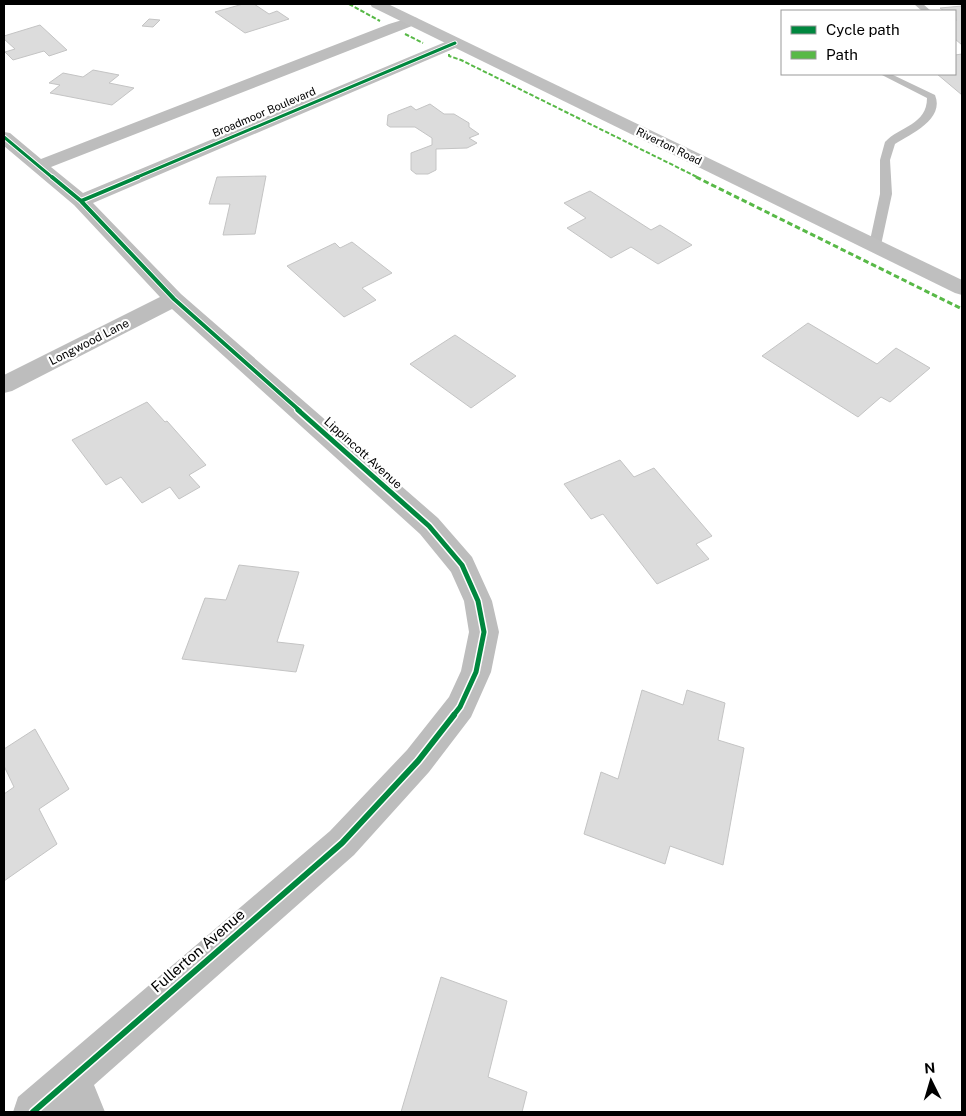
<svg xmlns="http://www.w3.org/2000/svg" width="966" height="1116" viewBox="0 0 966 1116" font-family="'Public Sans',sans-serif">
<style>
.building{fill:#dcdcdc;stroke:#c4c4c4}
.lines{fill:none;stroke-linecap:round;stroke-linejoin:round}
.lane{fill:#bdbdbd;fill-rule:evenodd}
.street{fill:#bdbdbd;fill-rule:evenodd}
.secondary{fill:#bfbfbf;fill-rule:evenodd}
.quiet-far1{stroke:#58b947;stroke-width:2;stroke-dasharray:4.5 2;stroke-linecap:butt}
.quiet{stroke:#58b947;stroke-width:3;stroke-dasharray:5.5 3;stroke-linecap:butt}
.cycleway-far3-casing{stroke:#fff;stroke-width:5}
.cycleway-far2-casing{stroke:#fff;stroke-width:6}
.cycleway-far1-casing{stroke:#fff;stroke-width:8}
.cycleway-casing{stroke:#fff;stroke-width:9}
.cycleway-far3{stroke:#00873e;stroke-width:3}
.cycleway-far2{stroke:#00873e;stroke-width:4}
.cycleway-far1{stroke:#00873e;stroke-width:5}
.cycleway{stroke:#00873e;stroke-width:6}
.labels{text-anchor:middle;stroke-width:4.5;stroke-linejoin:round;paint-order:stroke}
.far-street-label{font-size:11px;fill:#000;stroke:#fff}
.street-label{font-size:12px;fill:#000;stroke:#fff}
.near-street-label{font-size:15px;fill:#000;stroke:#fff}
</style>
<rect width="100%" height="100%" fill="#fff"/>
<path class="building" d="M243 4H254L269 14 277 11 289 19 245 33 215 12Z
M962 6V45L955 39V21H956L955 11H944L940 8Z
M149 19 160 20 153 27 142 26Z
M40 25 67 50 49 56 44 51 13 60 5 52 15 49 4 39V36Z
M962 54V95L937 74H955V55Z
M93 70 119 75 109 83 134 88 112 105 50 93 60 85 49 83 63 73 83 77Z
M430 104 444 114H454L469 123V127L479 134 469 138 477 143 467 148 436 149V170L428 174H416L411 170V153L432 145V138L415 127H390L387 125 388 115 411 106 416 110Z
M266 176 255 234 223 235 230 204H209L217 177Z
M590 191 651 230 660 225 692 245 658 264 631 247 611 258 567 228 586 218 564 203Z
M352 242 392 273 362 288 376 300 344 317 287 266 335 243 340 248Z
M808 323 877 364 896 348 930 368 890 402 881 397 858 417 762 356Z
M455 335 516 376 471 408 410 364Z
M147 402 165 422 167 421 206 465 189 475 200 487 179 499 170 487 142 503 121 477 106 485 72 440Z
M620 460 634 477 654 468 712 536 696 544 709 559 657 584 603 514 591 519 564 484Z
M239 565 299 572 277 642 304 645 296 672 182 659 205 598 226 600Z
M642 690 683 705 687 690 725 703 718 740 744 748 723 865 670 846 665 864 584 834 601 772 618 779Z
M35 729 69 789 39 809 57 844 4 881V794L14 787 4 766V749Z
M441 977 507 1001 488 1077 527 1092 522 1112H401Z"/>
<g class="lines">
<path class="lane" d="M914 4H923L931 11H922Z
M880 74H891L935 95C945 119 911 134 895 144L890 160 892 194 881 245 875 249 869 245 880 194V160L885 142C900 126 927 125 927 98Z"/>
<path class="street" d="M412 17 417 18 419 21 417 24 51 167 83 193 450 40H460L462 43 460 46 93 203 181 294 438 518 472 557 492 601 499 632 491 672 471 717 429 772 354 855 94 1085 105 1112H13L18 1097 330 831 407 750 449 697 461 671 469 632 464 601 451 572 420 534 172 309 12 391 4 393V375L160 297 74 205 4 146V132L10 133 41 159 389 24Z"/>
<path class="secondary" d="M370 4H388L962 280V295L955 293 372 7Z"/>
<path class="quiet-far1" d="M349 4 380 21
M405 34 423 43
M449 54V56L461 60 699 178"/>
<path class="quiet" d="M696 177 962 309"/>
<g class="cycleway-far3-casing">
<path id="cycleway-far3" d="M4 137 53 178
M135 178 455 43"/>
</g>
<g class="cycleway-far2-casing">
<path id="cycleway-far2" d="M52 177 81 201 174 299 300 411
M81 201 138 177"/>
</g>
<g class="cycleway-far1-casing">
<path id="cycleway-far1" d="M298 410 429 526 462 565 478 601 484 632 476 672 460 707 453 716"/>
</g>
<g class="cycleway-casing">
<path id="cycleway" d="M33 1112 342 843 418 761 454 715"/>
</g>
<use href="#cycleway-far3" class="cycleway-far3"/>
<use href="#cycleway-far2" class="cycleway-far2"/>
<use href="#cycleway-far1" class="cycleway-far1"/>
<use href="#cycleway" class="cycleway"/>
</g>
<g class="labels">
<g class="far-street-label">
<text transform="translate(264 112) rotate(-23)" y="4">Broadmoor Boulevard</text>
<text transform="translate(669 146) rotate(26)" y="4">Riverton Road</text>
</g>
<g class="street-label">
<text transform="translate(89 342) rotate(-27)" y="4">Longwood Lane</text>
<text transform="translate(363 453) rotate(42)" y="4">Lippincott Avenue</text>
</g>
<g class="near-street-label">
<text transform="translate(198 951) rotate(-41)" y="5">Fullerton Avenue</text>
</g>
</g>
<rect width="966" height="1116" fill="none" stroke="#000000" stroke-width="10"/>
<rect x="781" y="10" width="175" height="65" fill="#ffffff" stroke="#999999"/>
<rect x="791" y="26" width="25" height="8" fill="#00873e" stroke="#999999"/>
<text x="826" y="35" font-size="15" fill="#000000">Cycle path</text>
<rect x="791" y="51" width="25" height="8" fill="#58b947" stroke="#999999"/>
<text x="826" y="60" font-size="15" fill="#000000">Path</text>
<g transform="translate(931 1081) rotate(355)" stroke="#ffffff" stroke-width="4" paint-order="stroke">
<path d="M0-4L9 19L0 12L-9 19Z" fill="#000000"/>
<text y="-8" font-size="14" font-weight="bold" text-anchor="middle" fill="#000000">N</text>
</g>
</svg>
